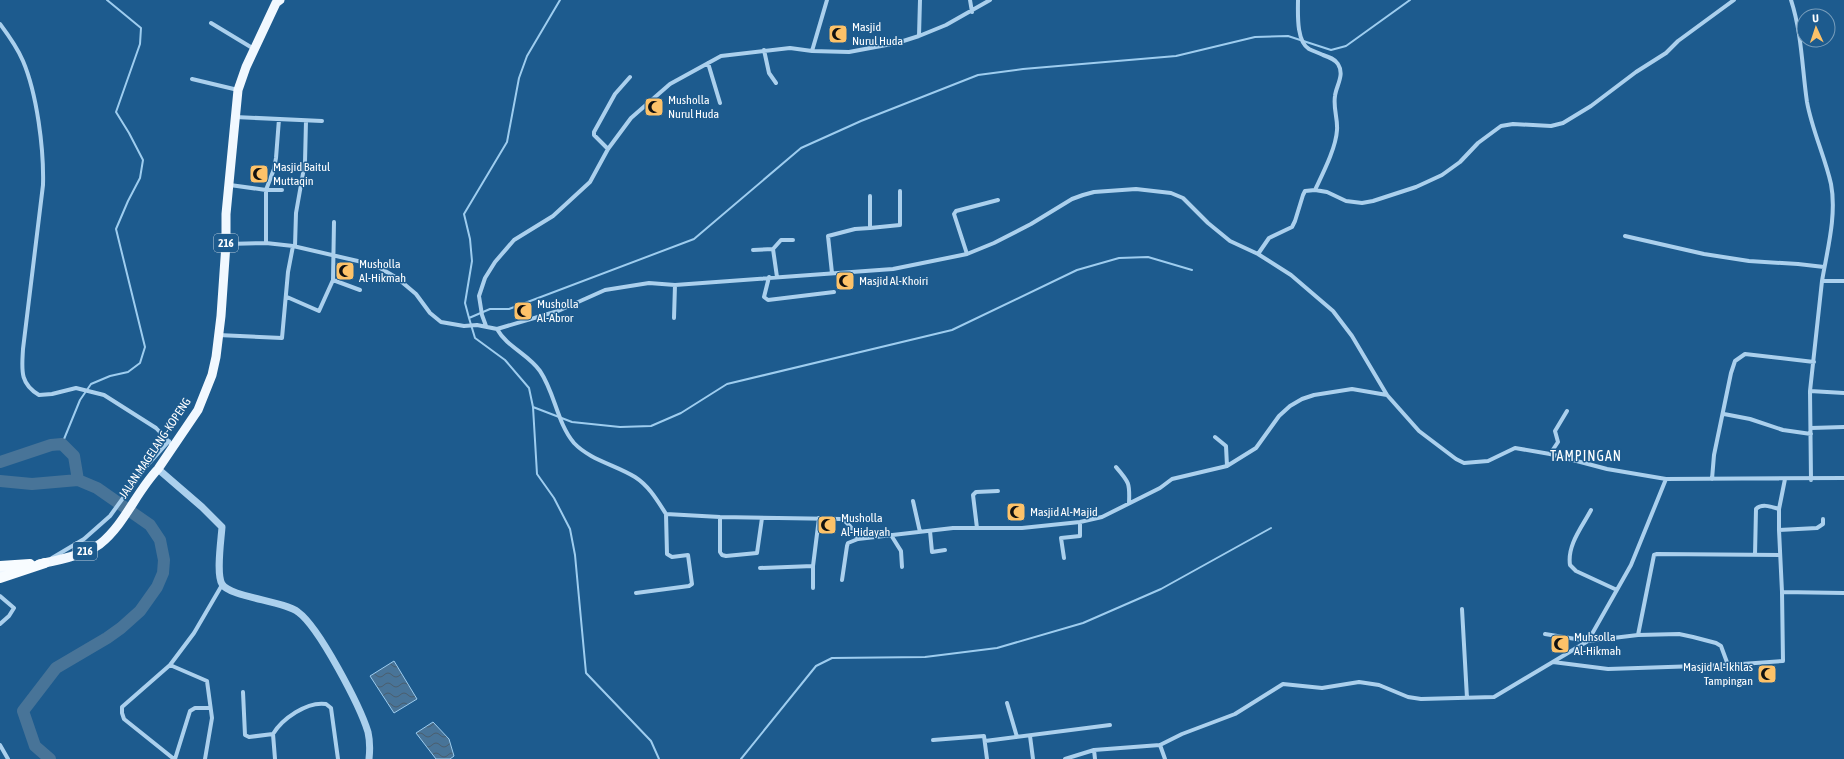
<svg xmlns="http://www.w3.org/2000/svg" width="1844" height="759" viewBox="0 0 1844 759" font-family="'Asap Condensed',sans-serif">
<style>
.water{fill:url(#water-waves);stroke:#9ecdef}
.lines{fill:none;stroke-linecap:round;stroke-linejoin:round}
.stream{stroke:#9ecdef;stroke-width:2}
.river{stroke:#487498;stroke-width:12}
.minor{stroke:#abd0ed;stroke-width:4}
.tertiary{stroke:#abd0ed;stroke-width:7}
.primary{stroke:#f1f8ff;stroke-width:9}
.trunk{stroke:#f8fcff;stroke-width:10}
.labels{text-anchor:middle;stroke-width:3;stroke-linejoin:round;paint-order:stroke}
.shield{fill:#1d5b8e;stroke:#bbcedd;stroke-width:1}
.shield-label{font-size:11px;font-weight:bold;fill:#fff}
.poi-label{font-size:12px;fill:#fff;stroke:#1d5b8e;text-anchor:start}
.street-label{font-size:12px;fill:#fff;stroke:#1d5b8e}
.quarter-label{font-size:14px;letter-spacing:1px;fill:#fff;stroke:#1d5b8e}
</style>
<defs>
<pattern id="water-waves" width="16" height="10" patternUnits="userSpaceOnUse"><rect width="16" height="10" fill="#487498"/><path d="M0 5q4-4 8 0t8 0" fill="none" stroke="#4a5e6e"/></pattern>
</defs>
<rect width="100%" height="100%" fill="#1d5b8e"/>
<path class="water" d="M394 661 417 699 394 713 370 676Z
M433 722 449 739 454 756 450 759H436L416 733Z"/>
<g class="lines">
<path class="stream" d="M560 0 527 56 519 78 507 142 464 214 470 239 472 261 465 303 469 318 475 338 505 360 529 388 533 407 537 474 554 498 570 529 575 555 586 673 651 741 659 759
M469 318 490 309H509L694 239 801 148 861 121 978 75 1023 69 1176 56 1255 37 1288 36 1331 50 1346 46 1410 0
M533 407 572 422 620 427 651 426 681 413 727 384 952 330 1077 270 1119 258 1148 257 1192 270
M62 444 80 400 91 384 110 376 128 372 140 363 145 347 116 229 128 201 140 178 143 160 129 133 116 112 140 44 141 28 107 0
M741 759 816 666 832 658 925 657 997 648 1083 623 1161 589 1271 528"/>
<path class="river" d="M0 462 51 445 62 444 74 456 78 480
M0 481 32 484 78 480 97 488 150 525 160 540 164 560 163 573 157 587 140 611 121 628 107 638 56 668 23 711 35 746 50 759"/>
<path class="minor" d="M970 0 972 12
M1298 0C1298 13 1296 41 1309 49 1313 51 1319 53 1323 55 1329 57 1335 59 1338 64 1345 75 1336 86 1335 96 1333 108 1338 119 1337 130 1336 148 1323 173 1315 190
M1791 0C1802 34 1802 68 1807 102 1812 130 1825 157 1831 184 1837 215 1827 251 1822 281
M211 23 254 49
M0 24C9 36 17 47 23 61 37 94 44 149 43 185L23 349C22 369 19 383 39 395L52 394 76 388 104 395 156 428 173 446
M919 36 920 0
M764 50 769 73 776 83
M812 51 827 0
M708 63 720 103
M192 79 238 90
M235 117 322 121
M608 149 594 135V132L615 94 630 77
M230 185 266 190H282
M870 228 900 225V191
M1625 236 1704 254 1749 261 1798 264 1824 267
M266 243V190L274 169 276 158 279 119
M227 244 266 243 293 246 375 265 397 278 416 294 430 313 441 322 464 326 477 325 497 329 558 311 605 290 649 283 675 285 893 269 967 254 994 243 1031 224 1072 199 1083 195 1094 192 1136 189 1171 193 1183 198 1208 223 1230 241 1258 254 1291 275 1333 311 1352 336 1387 395 1419 431 1456 459 1464 463 1488 461 1515 448 1550 454 1607 469 1666 479 1844 478
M295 246 296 213 305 162 306 121
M773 249 781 240H793
M753 250 773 249 777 277
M967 254 954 214 956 211 998 200
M1258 254 1269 238 1292 227 1295 221 1303 195 1305 191 1315 190 1327 192 1346 201 1362 203 1373 201 1416 187 1442 175 1460 162 1478 143 1501 126 1513 124 1551 126 1563 123 1591 106 1636 72 1666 53 1678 41 1734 0
M832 273 828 236 855 229 870 228V196
M769 277 764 297 768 300 834 292
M333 280 360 290
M287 297 319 311 333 280 334 222
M674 318 675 285
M486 326 482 315 479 296 485 278 495 262 514 240 553 216 590 182 608 149 631 118 670 84 721 56 790 48 812 51 849 52 897 43 919 36 946 25 990 0
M497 329C507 347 528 354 540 371 555 393 557 423 574 443 590 460 616 465 635 477 649 486 657 500 666 514L720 517 841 519C850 523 853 531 858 539L953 528H1022L1080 522 1102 517 1160 488 1172 479 1227 466 1256 448 1279 416 1290 406 1302 399 1314 395 1352 389 1387 395
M218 335 282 338 288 272 293 246
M1810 391 1844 393
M1724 414 1750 419 1783 430 1811 434
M1811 428 1844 427
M1215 437 1226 446 1227 466
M1550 454 1558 442 1555 431 1567 411
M1116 467C1129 482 1130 483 1129 503
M1712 479 1714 455 1731 373 1735 361 1745 354 1814 362
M1811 480 1810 391 1822 281H1844
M913 501 920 532
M1591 510C1582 527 1567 545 1570 565L1576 571 1617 590
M720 517V552L722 555 726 556 757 553 762 518
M977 528 973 495 976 492 998 491
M1779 530 1817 528 1823 524V519
M930 531 932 552 945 550
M891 535 901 551 902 567
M1755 555 1756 509C1762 503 1772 507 1779 509
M52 558 84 539 110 516 144 469 169 441
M1064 558 1061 538 1080 536V522
M760 568 813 566 819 518
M842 580 847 546 848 543 858 539
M813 588V566
M1782 592 1844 593
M636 593 689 586 692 584 688 555 672 557 667 554 666 514
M0 596 14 608 9 616 0 624
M1462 609 1467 698
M1545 634 1588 641 1638 635 1679 634 1693 637 1716 643 1721 646 1728 665
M1638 635 1654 555 1657 554 1780 555
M1553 662 1608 669 1728 665 1783 661 1782 592 1779 530V509L1785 479
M170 665 207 681 212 718 205 759
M243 692 245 735 249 737 273 734 275 759
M1007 703 1017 737
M273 734C282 719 307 701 326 704L331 708 338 759
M1030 736 1033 759
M933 740 984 736 987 759
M985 741 1110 725
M0 745 8 759
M1160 745 1165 759
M1094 750 1095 759
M174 759 124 719 122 713V707L170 665 194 633 222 585
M175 759 190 711 195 708H209
M1065 759 1094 750 1160 745 1182 734 1235 714 1283 684 1322 688 1359 682 1379 685 1408 697 1421 699 1494 697 1588 641 1631 565 1666 479"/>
<path class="tertiary" d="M158 469 202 507 222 527C221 541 216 574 222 584 229 597 284 601 298 612 319 627 360 706 368 732 370 741 370 750 369 759"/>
<path class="primary" d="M39 564C56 561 86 554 100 544 125 524 136 492 158 469L198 410 212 375 216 357 221 316 226 244V214L238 90 246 67 276 3 280 0
M0 572 16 569"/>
<path class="trunk" d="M0 566 30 564
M0 578 45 563"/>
</g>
<defs>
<g id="mosque-square" transform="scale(1)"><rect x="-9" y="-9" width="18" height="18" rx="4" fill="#fdc269" stroke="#1d5b8e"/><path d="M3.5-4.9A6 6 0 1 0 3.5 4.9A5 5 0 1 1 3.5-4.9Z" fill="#111"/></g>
</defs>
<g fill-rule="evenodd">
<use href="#mosque-square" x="838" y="34"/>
<use href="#mosque-square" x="654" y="107"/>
<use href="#mosque-square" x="259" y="174"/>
<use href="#mosque-square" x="345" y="271"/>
<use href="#mosque-square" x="845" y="281"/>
<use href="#mosque-square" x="523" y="311"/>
<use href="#mosque-square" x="1016" y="512"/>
<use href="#mosque-square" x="827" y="525"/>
<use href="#mosque-square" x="1560" y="644"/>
<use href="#mosque-square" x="1767" y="674"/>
</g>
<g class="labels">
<g class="shield">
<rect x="214" y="234" width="24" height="18" rx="3"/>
<rect x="73" y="542" width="24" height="18" rx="3"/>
</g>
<g class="shield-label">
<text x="226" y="247">216</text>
<text x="85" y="555">216</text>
</g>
<g class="poi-label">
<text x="852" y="31">Masjid<tspan x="852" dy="14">Nurul Huda</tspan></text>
<text x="668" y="104">Musholla<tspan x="668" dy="14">Nurul Huda</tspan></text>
<text x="273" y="171">Masjid Baitul<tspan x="273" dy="14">Muttaqin</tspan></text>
<text x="359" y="268">Musholla<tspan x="359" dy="14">Al-Hikmah</tspan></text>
<text x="859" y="285">Masjid Al-Khoiri</text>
<text x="537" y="308">Musholla<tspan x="537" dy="14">Al-Abror</tspan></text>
<text x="1030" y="516">Masjid Al-Majid</text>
<text x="841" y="522">Musholla<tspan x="841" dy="14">Al-Hidayah</tspan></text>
<text x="1574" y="641">Muhsolla<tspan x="1574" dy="14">Al-Hikmah</tspan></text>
<text x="1753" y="671" text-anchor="end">Masjid Al-Ikhlas<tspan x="1753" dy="14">Tampingan</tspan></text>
</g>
<g class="street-label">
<text transform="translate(155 448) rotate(-56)" y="4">JALAN MAGELANG-KOPENG</text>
</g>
<g class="quarter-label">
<text x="1586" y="461">TAMPINGAN</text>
</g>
</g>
<g transform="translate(1816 28) rotate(357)"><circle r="19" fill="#1d5b8e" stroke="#779dbb"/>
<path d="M0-3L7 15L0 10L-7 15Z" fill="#fdc269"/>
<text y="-6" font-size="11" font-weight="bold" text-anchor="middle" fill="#ffffff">U</text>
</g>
</svg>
